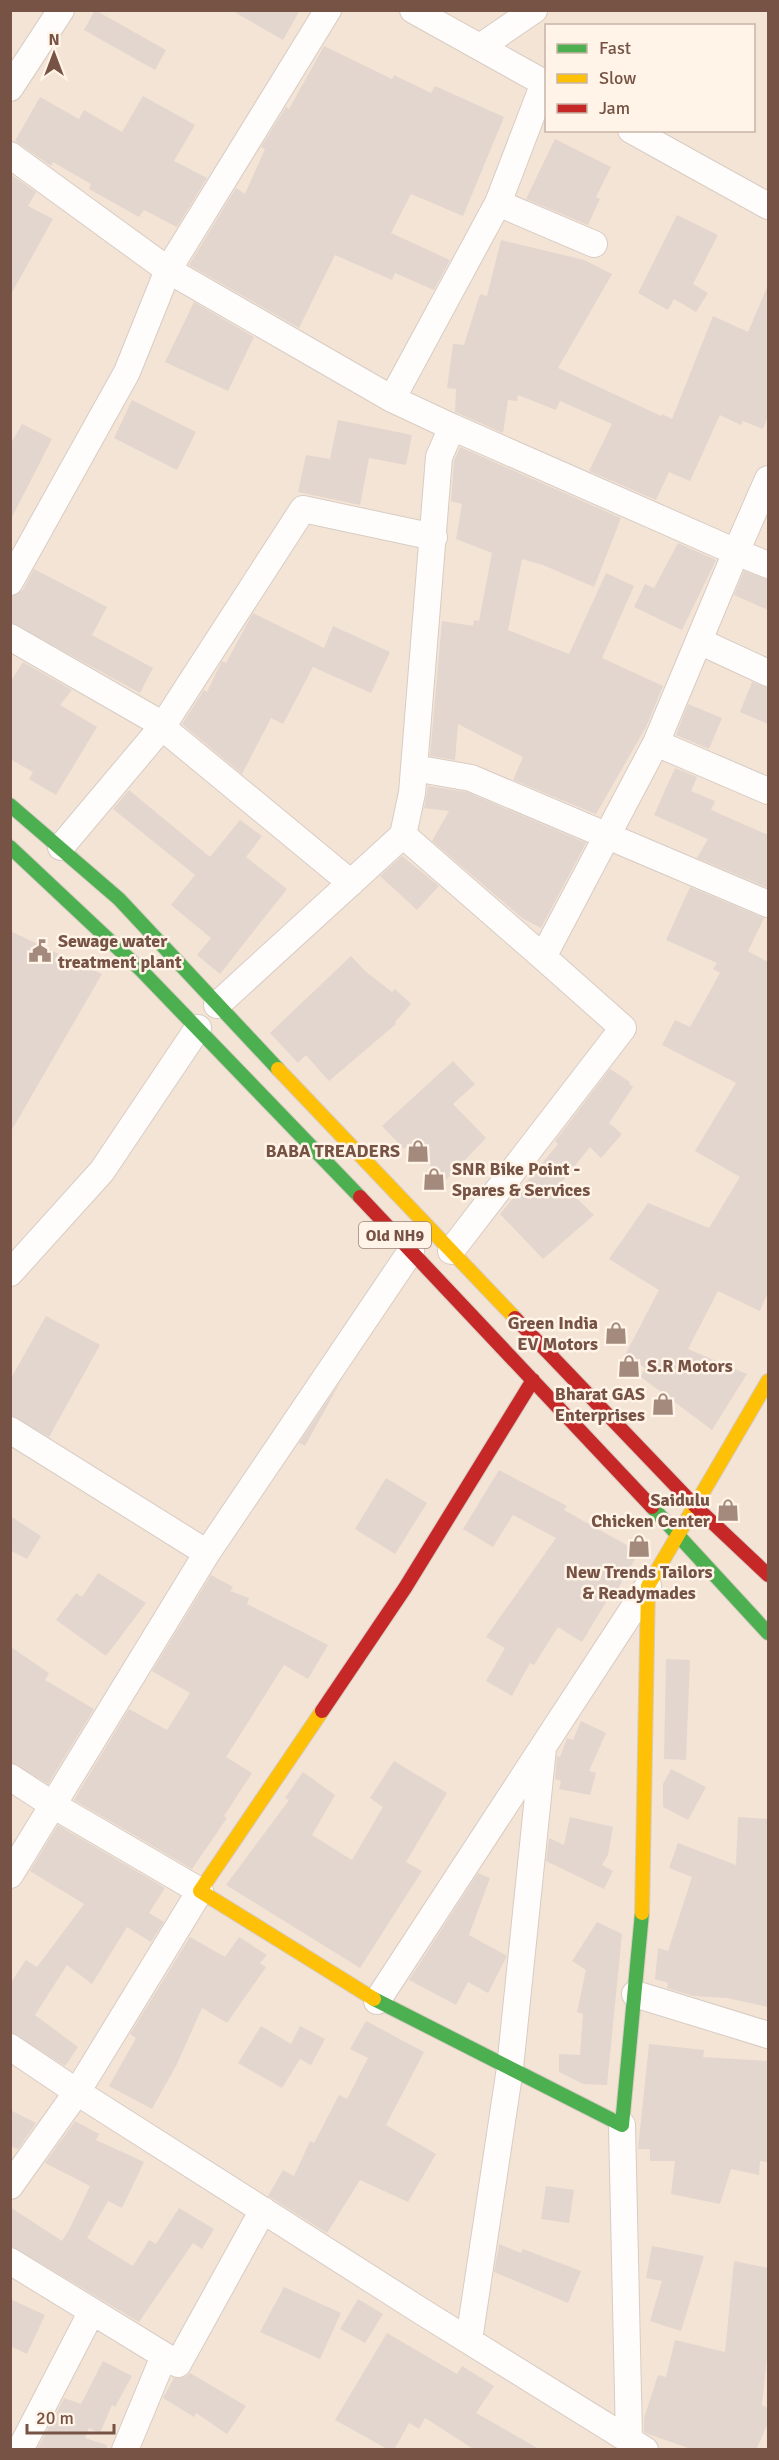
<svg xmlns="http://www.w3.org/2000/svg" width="779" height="2460" viewBox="0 0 779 2460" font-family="Signika,sans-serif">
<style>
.residential{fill:#f3e4d5;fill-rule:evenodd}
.building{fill:#e3d6ce}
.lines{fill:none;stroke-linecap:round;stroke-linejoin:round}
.street-casing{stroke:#d8ccc4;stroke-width:28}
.fast-casing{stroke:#d7cbc3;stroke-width:16}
.slow-casing{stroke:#d7cbc3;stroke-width:16}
.jam-casing{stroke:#d7cbc3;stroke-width:16}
.street{stroke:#fefdfb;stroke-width:26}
.fast{stroke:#4caf50;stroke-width:14}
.slow{stroke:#ffc107;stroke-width:14}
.jam{stroke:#c62828;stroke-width:14}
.labels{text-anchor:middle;stroke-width:5;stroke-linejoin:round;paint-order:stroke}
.shield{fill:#fff4e7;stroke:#9f8376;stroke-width:1.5}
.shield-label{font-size:16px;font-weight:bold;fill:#765345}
.poi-label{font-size:18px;font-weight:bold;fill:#765345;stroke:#fff4e7;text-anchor:end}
</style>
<rect width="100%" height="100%" fill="#f7efe6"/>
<path class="residential" d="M11 11H768V2449H11ZM546 26H754V130H546Z"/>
<path class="building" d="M95 10 166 50 155 70 84 30Z
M231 10H300L283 40Z
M324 46 392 79 394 75 431 93 435 86 504 117 463 216 411 194 391 233 450 260 434 290 395 273 392 280 335 255 299 328 189 265 236 188 245 194 265 149 261 147 286 107 289 109Z
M143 96 195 125 174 161 207 178 177 227 144 210 139 217 89 189 91 184 53 162 51 166 15 141 40 97 79 119 84 110 122 132Z
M555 139 611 167 596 197 600 199 588 225 526 199Z
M10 174 36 192 28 206 53 219 10 296Z
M677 215 718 235 693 284 708 293 696 312 674 299 668 310 638 293Z
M501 240 584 260 612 274 558 368 661 416 662 414 672 419 713 316 748 332 768 285V416L763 429 743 421 741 425 720 415 690 481 669 472 656 500 589 471 612 424 560 401 556 410 518 395 517 401 508 400 503 433 455 412 456 389 447 388 453 344 464 345 480 294 487 296Z
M194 302 254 337 228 391 165 362Z
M132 400 196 432 177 470 114 438Z
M338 420 412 435 406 465 369 458 360 505 298 492 306 455 330 459Z
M22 424 52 439 10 521V445Z
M460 447 621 518 594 587 543 565 522 559 508 630 569 654 606 573 634 586 602 658 663 686 646 727 596 814 598 815 513 780 523 757 458 724 455 760 430 756 442 621 473 626 474 620 479 621 492 553 456 539 462 504 451 501 454 461Z
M678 543 716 560 682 630 634 607 645 584 654 588Z
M34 569 107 607 92 635 153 668 140 693 10 622V597L23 590Z
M744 571 768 580V610L734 595Z
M253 613 324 648 333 626 390 652 371 693 313 667 283 724 271 718 242 774 182 724 204 690 207 692 222 661 226 663Z
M23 662 72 690 60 705 97 727 56 795 29 779 33 772 10 759V682Z
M752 682 768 688V724L740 712Z
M688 704 722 718 709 749 676 735Z
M675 768 697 777 691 791 715 801 711 810 768 835V888L697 858 708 839 654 815Z
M428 786 467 792 586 843 541 928 522 918 432 841 449 811 424 808Z
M129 790 210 857 240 820 262 836 246 857 287 889 220 974 197 955 211 938 171 905 195 875 113 809Z
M402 856 439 886 417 910 380 876Z
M690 887 764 918 748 951 768 962V1292L760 1311 718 1291 688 1349 747 1374 712 1430 641 1377 645 1368 625 1355 659 1290 609 1259 648 1203 709 1228 740 1177 695 1151 736 1083 662 1045 675 1020 690 1027 720 973 713 969 717 963 666 940Z
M10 931 102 974 10 1133Z
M351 956 365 971 392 992 395 989 411 1004 395 1022 396 1024 329 1081 306 1055 298 1063 270 1033Z
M453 1061 475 1084 453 1104 486 1138 445 1181 410 1143 404 1149 382 1126Z
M610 1069 630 1082 629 1084 633 1087 609 1123 622 1134 601 1158 590 1147 561 1183 594 1215 543 1259 500 1214 558 1144 555 1141Z
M46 1316 100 1345 49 1437 10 1415V1380Z
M342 1379 305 1446 299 1443Z
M499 1470 567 1506 564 1510 639 1552 612 1599 609 1597 582 1642 558 1627 534 1665 530 1663 512 1696 486 1681 505 1648 486 1637 556 1538 513 1515 493 1547 463 1529Z
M386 1478 427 1503 395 1554 355 1529Z
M10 1516 41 1536 27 1559 10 1550Z
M98 1573 146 1603 106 1656 56 1620 76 1593 82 1597Z
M211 1575 233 1587 230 1591 249 1598 247 1604 328 1645 308 1679 284 1665 226 1757 252 1773 224 1816 227 1818 192 1869 74 1800 129 1709 167 1730 190 1693 152 1671Z
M11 1647 49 1673 45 1680 94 1709 48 1784 10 1762Z
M666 1659 690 1660 686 1760 664 1759Z
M581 1721 606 1733 589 1771 596 1773 590 1795 559 1789 561 1781 555 1779 557 1756 560 1757 567 1738 573 1740Z
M394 1761 447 1793 406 1862 422 1871 360 1968 226 1885 289 1800 285 1798 303 1772 335 1795 312 1835 352 1860 383 1807 370 1798Z
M671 1769 706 1787 688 1820 663 1807V1784Z
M570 1817 613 1827 608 1855 602 1865 613 1871 604 1889 546 1861 549 1838 564 1845Z
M738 1817 768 1819V2007L727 1998 693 1996 667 1988 668 1983 655 1979 658 1948 668 1951 692 1877 669 1868 678 1843 736 1865Z
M58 1825 165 1888 149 1913 164 1922 151 1942 127 1927 92 1984 67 1965 35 2015 78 2047 65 2066 10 2032V1984L26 1960 37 1967 84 1904 30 1871Z
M478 1873 490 1878 469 1935 507 1956 506 1958 488 1993 468 1982 456 2005 409 1980Z
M597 1922 622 1934 607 2085 583 2084 559 2072V2054L580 2055 583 2014 577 2012 586 1970 572 1961Z
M190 1937 225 1957 239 1937 267 1955 260 1963 266 1967 227 2023 202 2008 177 2064 152 2109 109 2086 136 2038 130 2034Z
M366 2021 424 2052 386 2125 436 2154 408 2202 360 2180 327 2233 268 2196 283 2170 294 2176 310 2141 314 2143 339 2095 347 2099 368 2058 350 2049Z
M261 2026 291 2044 300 2026 325 2039 311 2065 300 2059 282 2088 238 2063Z
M649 2044 704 2050 703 2057 768 2061V2162L760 2161 759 2175 731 2169 720 2204 671 2194 675 2161H650V2149H638Z
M10 2110 36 2123 18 2149 10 2146Z
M75 2121 99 2134 96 2140 144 2162 122 2208 108 2201 87 2238 133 2266 149 2240 156 2244 179 2208 214 2229 202 2249 193 2243 139 2322 10 2245V2207L62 2241 70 2228 90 2186 45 2163Z
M546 2186 574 2190 569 2223 541 2219Z
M499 2244 521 2253 523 2249 581 2271 568 2303 494 2272Z
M652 2246 704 2256 681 2331 650 2321 662 2281 646 2278Z
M734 2261 768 2268V2347L762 2405 768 2408V2423L756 2450H694L648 2434 644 2432V2418L658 2375 666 2377 675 2340 725 2352Z
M284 2287 341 2313 320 2359 260 2332Z
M10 2299 45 2315 27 2354 10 2346Z
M358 2299 383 2314 365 2343 340 2329Z
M387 2333 457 2374 462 2366 494 2386 476 2413 541 2450H475L425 2418 419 2429 409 2423 394 2450H389L335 2420Z
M103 2361 132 2376 115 2407 112 2405 100 2433 89 2428 85 2438 107 2445 106 2450H37L64 2398 81 2404Z
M190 2373 246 2406 227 2434 196 2413 194 2417 163 2398 174 2378 185 2377Z"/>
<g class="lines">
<g class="street-casing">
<path id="street" d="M413 10 546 84
M480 47 534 10
M10 88 61 10
M631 130 768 206
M10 155 168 270 392 399 452 427
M498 203 594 244
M392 399 498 203 544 83
M10 582 127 372 168 270 328 10
M10 637 151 718 351 883
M699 641 768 673
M656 743 736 552 768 565
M414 768 471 778 768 904
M61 847 162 727 303 509 434 537
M543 957 403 835 412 793 439 457 452 427 736 552 768 479
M217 1005 403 835
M451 1251 623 1028 543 957 656 743 768 791
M10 1273 102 1171 198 1028
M10 1430 207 1553 411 1251
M10 1777 53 1805 200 1891 77 2092 421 2311 645 2450
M10 1875 207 1553
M635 1994 768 2035
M377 2001 648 1586
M10 2047 77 2092 10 2186
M622 2125 629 2439
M10 2261 178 2364 263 2210
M469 2340 510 2068 543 1748
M20 2450 92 2311
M125 2450 164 2356"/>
</g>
<g class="fast-casing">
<path id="fast" d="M10 805 119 899 278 1069
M10 847 141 970 360 1197
M652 1507 768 1633
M374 1999 622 2125 642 1913"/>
</g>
<g class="slow-casing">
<path id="slow" d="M278 1069 515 1318
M322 1711 200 1891 374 1999
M642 1913 648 1586 768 1381"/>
</g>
<g class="jam-casing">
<path id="jam" d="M360 1197 652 1507
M515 1318 695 1506 768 1575
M322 1711 405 1588 533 1380"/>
</g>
<use href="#street" class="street"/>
<use href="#fast" class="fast"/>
<use href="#slow" class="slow"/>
<use href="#jam" class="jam"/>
</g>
<defs>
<g id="civic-bare" transform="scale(1.8)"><path d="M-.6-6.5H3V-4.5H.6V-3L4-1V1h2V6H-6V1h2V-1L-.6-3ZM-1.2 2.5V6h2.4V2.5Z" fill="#a38a7d" stroke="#fff4e7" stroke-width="2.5" paint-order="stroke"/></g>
<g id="shop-bare" transform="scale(1.8)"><path d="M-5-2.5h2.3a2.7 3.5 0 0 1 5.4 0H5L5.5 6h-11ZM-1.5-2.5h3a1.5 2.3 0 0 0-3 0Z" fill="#a38a7d" stroke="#fff4e7" stroke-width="2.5" paint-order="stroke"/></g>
</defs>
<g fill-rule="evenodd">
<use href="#civic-bare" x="40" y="951"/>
<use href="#shop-bare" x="418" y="1151"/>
<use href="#shop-bare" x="434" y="1179"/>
<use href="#shop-bare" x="616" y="1333"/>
<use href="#shop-bare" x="629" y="1366"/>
<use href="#shop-bare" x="663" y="1404"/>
<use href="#shop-bare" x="728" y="1510"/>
<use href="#shop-bare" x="639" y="1546"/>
</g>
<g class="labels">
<rect class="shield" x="359" y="1222" width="72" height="26" rx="4.5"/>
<g class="shield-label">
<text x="395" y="1241">Old NH9</text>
</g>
<g class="poi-label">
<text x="58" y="947" text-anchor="start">Sewage water<tspan x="58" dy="21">treatment plant</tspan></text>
<text x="400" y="1157">BABA TREADERS</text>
<text x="452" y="1175" text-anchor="start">SNR Bike Point -<tspan x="452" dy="21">Spares &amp; Services</tspan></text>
<text x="598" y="1329">Green India<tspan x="598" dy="21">EV Motors</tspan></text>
<text x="647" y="1372" text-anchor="start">S.R Motors</text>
<text x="645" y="1400">Bharat GAS<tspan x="645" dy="21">Enterprises</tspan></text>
<text x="710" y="1506">Saidulu<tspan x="710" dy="21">Chicken Center</tspan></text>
<text x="639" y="1578" text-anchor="middle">New Trends Tailors<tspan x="639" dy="21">&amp; Readymades</tspan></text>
</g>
</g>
<rect width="779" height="2460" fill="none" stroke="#765345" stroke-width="24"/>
<rect x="545" y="24" width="210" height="108" fill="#fff4e7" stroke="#c8b4a6" stroke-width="1.5"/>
<rect x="557" y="44" width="30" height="9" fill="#4caf50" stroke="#c8b4a6" stroke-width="1.5"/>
<text x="599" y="54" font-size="18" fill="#765345">Fast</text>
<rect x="557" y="74" width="30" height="9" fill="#ffc107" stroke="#c8b4a6" stroke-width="1.5"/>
<text x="599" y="84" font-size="18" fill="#765345">Slow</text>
<rect x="557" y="104" width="30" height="9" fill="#c62828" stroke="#c8b4a6" stroke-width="1.5"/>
<text x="599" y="114" font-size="18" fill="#765345">Jam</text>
<g transform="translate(54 54)" stroke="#fff4e7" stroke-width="4.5" paint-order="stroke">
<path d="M0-4.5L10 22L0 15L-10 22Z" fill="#765345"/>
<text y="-9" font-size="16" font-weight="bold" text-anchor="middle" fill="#765345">N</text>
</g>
<path d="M27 2424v9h87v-9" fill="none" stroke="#765345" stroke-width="3"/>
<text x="36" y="2424" font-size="18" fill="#765345" stroke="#fff4e7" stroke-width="4.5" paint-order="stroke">20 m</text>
</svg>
